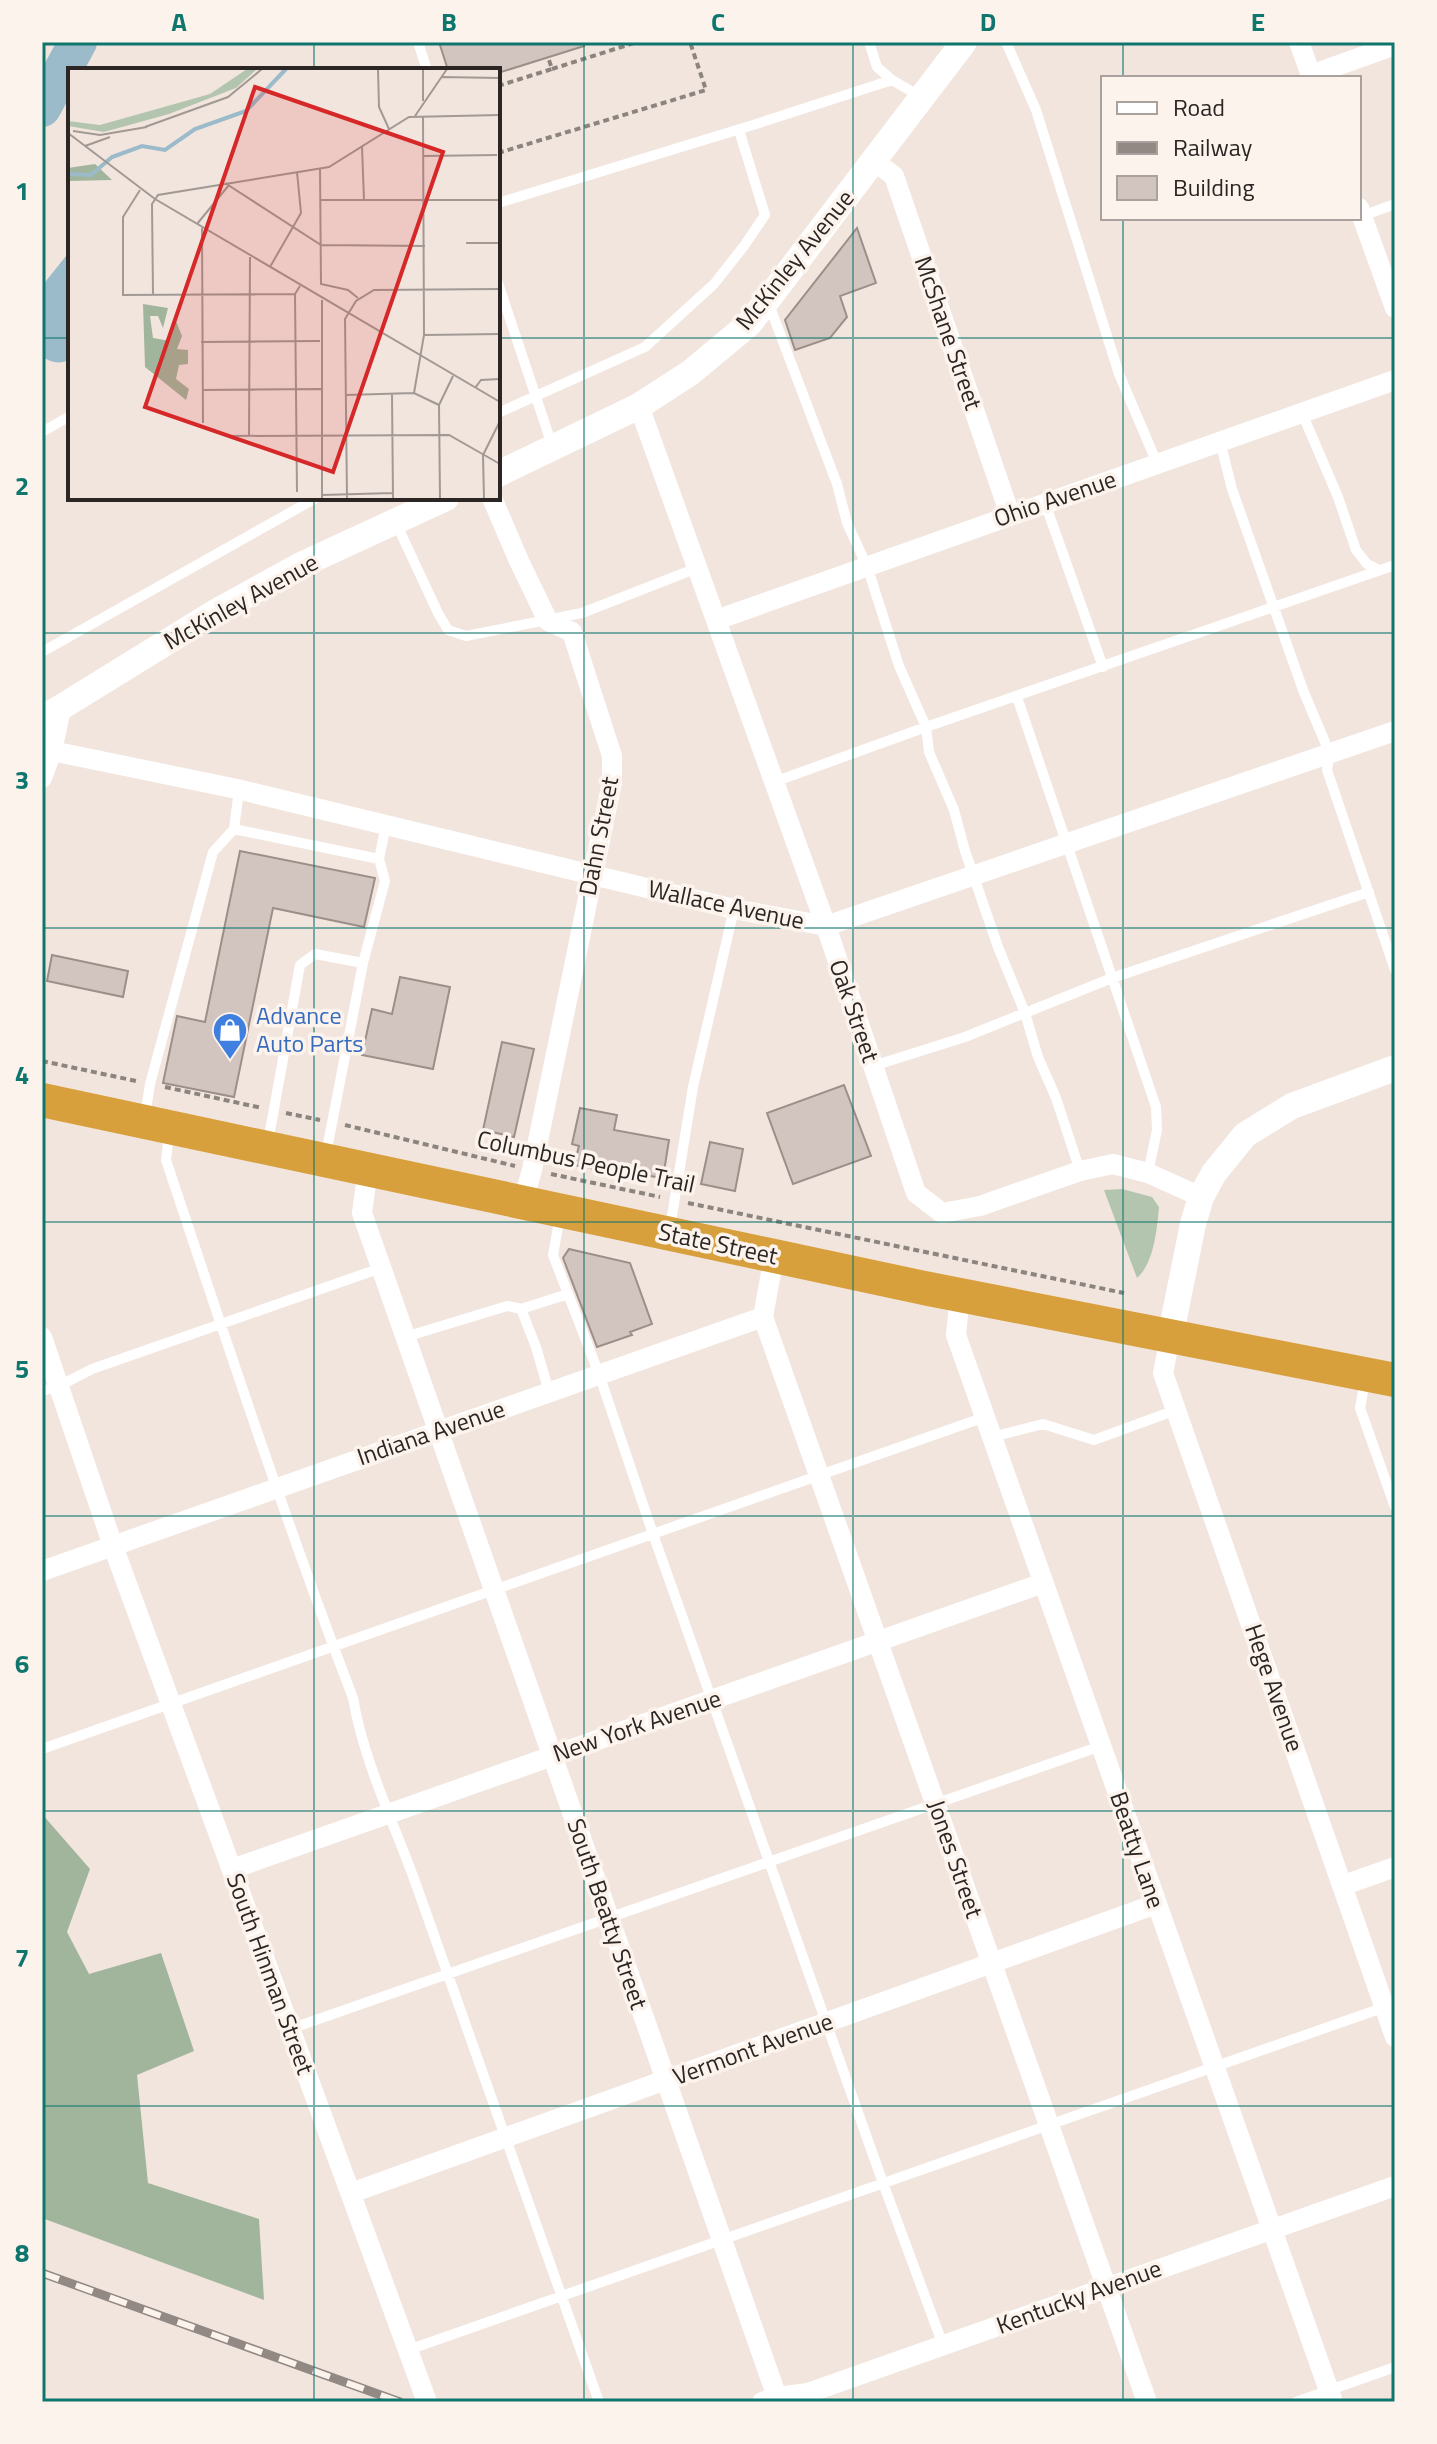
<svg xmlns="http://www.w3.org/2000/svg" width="1437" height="2444" viewBox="0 0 1437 2444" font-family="'Titillium Web',sans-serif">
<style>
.green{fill:#b3c5af}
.forest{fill:#a1b59c}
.water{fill:#9bbaca}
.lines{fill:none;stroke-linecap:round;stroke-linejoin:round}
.river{stroke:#9bbaca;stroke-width:38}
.building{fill:#d2c5c0;stroke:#9c8f8a;stroke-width:2}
.path{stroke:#8c847f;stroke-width:4;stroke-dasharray:6 4;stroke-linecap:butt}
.service{stroke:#fff;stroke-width:10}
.minor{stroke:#fff;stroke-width:20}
.tertiary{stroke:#fff;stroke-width:26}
.trunk{stroke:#d8a03c;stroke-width:34}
.rail-casing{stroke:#928984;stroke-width:9}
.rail{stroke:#fdf3ed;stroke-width:6;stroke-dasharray:18;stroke-linecap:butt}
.grid{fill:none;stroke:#0f766e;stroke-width:2;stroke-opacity:0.55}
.labels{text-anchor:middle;stroke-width:7;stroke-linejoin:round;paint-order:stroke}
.street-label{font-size:24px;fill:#2b2624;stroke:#fdf3ed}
.shop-label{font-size:24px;fill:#366cbe;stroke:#fdf3ed;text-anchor:start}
.inset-river{fill:none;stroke:#9bbaca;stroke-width:4}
.inset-road{fill:none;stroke:#a29994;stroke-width:2}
.view{fill:#d62828;fill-opacity:0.15;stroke:#d62828;stroke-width:4}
.inset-edge{fill:none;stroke:#2b2624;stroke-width:4}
.neatline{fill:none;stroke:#0f766e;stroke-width:3}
.grid-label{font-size:26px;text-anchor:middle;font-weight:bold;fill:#0f766e}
</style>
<rect width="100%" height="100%" fill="#f2e5de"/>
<path class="green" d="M1122 1189 1152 1197 1159 1207C1157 1229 1154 1263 1137 1278L1104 1190Z"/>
<path class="forest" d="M42 1814 90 1869 67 1932 89 1974 161 1953 194 2051 137 2075 148 2183 259 2219 264 2300 42 2218Z"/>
<path class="water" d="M70 251V359C61 365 50 363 42 356V286Z"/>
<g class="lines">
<path class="river" d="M42 108 78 42"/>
</g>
<path class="building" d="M439 42H583L584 46 498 73V70H448Z
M857 228 876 283 840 296 847 317 830 338 795 350 785 320Z
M240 851 375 878 364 927 273 908 234 1097 163 1083 177 1016 205 1022Z
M52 955 128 971 123 997 47 981Z
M400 977 450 987 433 1069 362 1055 372 1009 392 1014Z
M502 1042 534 1049 514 1137 483 1130Z
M844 1085 871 1156 793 1184 767 1113Z
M580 1108 617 1115 614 1130 669 1140 663 1178 606 1169 605 1171 574 1165 579 1146 572 1144Z
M710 1142 743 1149 735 1191 701 1184Z
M569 1249 630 1263 652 1324 630 1332 632 1335 597 1347 563 1258Z"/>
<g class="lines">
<path class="path" d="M552 69 637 42
M498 86 552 69 548 57
M498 153 706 90 690 42
M42 1061 136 1081
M165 1087 262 1108
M286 1113 320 1120
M345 1125 515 1166
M551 1174 660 1197
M688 1203 1124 1293"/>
<path class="service" d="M418 42 427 70
M869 42 877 67 892 80
M1006 42 1036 110 1119 374 1157 463
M498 203 753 125 892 80 921 97
M1362 216 1395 204
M498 283 553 448
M768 302 837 484 847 523 867 566 899 666 926 727 929 752 954 810 965 851 998 947 1025 1013 1038 1057 1056 1098 1080 1171
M498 413 645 347 714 284 744 246 765 215 739 130
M1302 413 1338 497 1356 550 1367 564 1379 570
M42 432 70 416
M1220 441 1232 489 1303 690 1330 754 1327 770 1395 970
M1045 503 1103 667
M396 523 438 613 448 630 466 636 582 613 697 568
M42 652 316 498
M1017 697 1156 1107 1157 1130 1148 1173
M774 782 926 727 1395 565
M234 829 379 859 386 825
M873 1066 965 1037 1112 978 1369 892
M145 1116 150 1084 213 852 234 829 239 790
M169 1134 166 1160C226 1340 285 1520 353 1698 364 1763 395 1825 417 1887 477 2059 537 2231 599 2402
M268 1142 300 965 315 954 363 963
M326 1154 363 963 385 881 379 859
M560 1216 553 1255 599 1374 653 1534 883 2183 943 2345
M670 1228 693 1087 734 909
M521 1309 568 1294
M405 1337 507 1306 521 1309 536 1347 549 1392
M1365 1380 1360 1408 1395 1507
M42 1391 59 1386 92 1369 381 1268
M992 1437 1043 1424 1094 1440 1176 1410
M42 1749 985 1417
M290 2029 1101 1746
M408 2350 1385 2007
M1296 2402 1395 2367"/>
<path class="minor" d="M1299 42 1312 78
M1311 75 1395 45
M873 160 894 176 1010 515
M1359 208 1395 308
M639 406 826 926 916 1193 942 1213 980 1206 1080 1171 1113 1164 1148 1173 1201 1197
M492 498 519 561 548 621 572 632 612 756V782L532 1170 523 1202
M716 620 1395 380
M42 743 52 751 237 789 734 909 826 926 1395 731
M42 778 52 751 61 709
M368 1169 362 1213 777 2397
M774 1256 763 1317 1147 2402
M960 1295 956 1335 1333 2402
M42 1337 113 1546 427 2402
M1170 1338 1163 1373 1395 2037
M42 1571 763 1317
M232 1869 1043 1583
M1344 1885 1395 1867
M351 2193 1156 1904
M762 2402 777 2397 808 2393 1395 2186"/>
<path class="tertiary" d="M498 474 639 406 690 373 749 324 964 42
M42 719 214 613 301 565 446 498
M1170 1338 1193 1224 1201 1197 1214 1173 1245 1135 1292 1106 1395 1068"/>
<path class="trunk" d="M42 1100 929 1289 1395 1380"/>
<g class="rail-casing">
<path id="rail" d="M42 2273 400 2402"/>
</g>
<use href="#rail" class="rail"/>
</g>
<path class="grid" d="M314 42V70M584 42V2402M853 42V2402M1123 42V78M1123 218V2402M42 338H70M498 338H1395M314 498V2402M42 633H1395M42 928H1395M42 1222H1395M42 1516H1395M42 1811H1395M42 2106H1395"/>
<defs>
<g id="shop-pin" transform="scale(1.8)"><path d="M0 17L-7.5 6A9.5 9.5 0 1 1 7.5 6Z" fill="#3f7fe0" stroke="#fdf3ed"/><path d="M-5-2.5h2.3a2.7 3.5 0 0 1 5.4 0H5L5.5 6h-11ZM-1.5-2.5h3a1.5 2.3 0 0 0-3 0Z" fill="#fff"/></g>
</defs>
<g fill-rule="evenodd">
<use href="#shop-pin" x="230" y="1030"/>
</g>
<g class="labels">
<g class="street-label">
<text transform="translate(795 260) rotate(-51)" y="8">McKinley Avenue</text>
<text transform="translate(948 333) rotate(71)" y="8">McShane Street</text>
<text transform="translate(1055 499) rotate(-19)" y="8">Ohio Avenue</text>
<text transform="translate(241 602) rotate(-29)" y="8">McKinley Avenue</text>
<text transform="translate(599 836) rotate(-79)" y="8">Dahn Street</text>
<text transform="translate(726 905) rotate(12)" y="8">Wallace Avenue</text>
<text transform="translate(854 1011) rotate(71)" y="8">Oak Street</text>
<text transform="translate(586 1162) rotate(12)" y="8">Columbus People Trail</text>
<text transform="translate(718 1244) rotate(12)" y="8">State Street</text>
<text transform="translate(431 1433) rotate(-19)" y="8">Indiana Avenue</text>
<text transform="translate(1274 1688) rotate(71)" y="8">Hege Avenue</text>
<text transform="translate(637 1726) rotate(-19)" y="8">New York Avenue</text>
<text transform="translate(1137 1850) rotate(71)" y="8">Beatty Lane</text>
<text transform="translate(955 1859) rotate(71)" y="8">Jones Street</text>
<text transform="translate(607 1914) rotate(71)" y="8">South Beatty Street</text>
<text transform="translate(270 1974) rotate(70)" y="8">South Hinman Street</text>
<text transform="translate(753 2049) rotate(-20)" y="8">Vermont Avenue</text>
<text transform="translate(1079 2297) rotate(-20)" y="8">Kentucky Avenue</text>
</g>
<g class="shop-label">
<text x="256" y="1024">Advance<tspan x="256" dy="28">Auto Parts</tspan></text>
</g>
</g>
<g transform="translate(68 68)">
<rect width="432" height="432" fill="#f2e5de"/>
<path d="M179 1H189L168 20 101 46 36 64 0 58V53L32 57 142 26Z" fill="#b3c5af"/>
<path d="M27 96 44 112 0 113V100ZM75 236 100 240 95 260 90 248H82L85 270 102 273 108 253 114 268 109 281 120 282V296L111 297 108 311 121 321 118 332 77 299Z" fill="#a1b59c"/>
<path class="inset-river" d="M0 106 23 107 44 89 74 78 97 82 127 61 178 43 218 1"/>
<path class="inset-road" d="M310 1 311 39 321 61M355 1V33M373 9 432 10M347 48 379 1M77 59 160 29 194 1M5 63 32 67 79 59M0 65 87 131 432 334M17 78 42 69M294 79 296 132M355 88 429 87M252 101 253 216 280 222 290 230M157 115 253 177 357 178M72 122 55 149V227L227 226M253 132H432M129 156 161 117M134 160 135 355M398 175H432M202 199 233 145 229 104M85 227 84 136 90 127 261 99 341 49 432 47M356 267 432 266M133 274 252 273M407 320 413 312 432 311M134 322 253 321M346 325 356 267 355 48M324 326 325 431M278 327 346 325 371 337M159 368 381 367 432 396M181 368 182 189M229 424 227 226 232 218M254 427 325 425M254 431V232M279 431 277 251 288 233 306 222 432 221M372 431 371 337 385 308M416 431 415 387 432 353"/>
<path class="view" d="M187 19 375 84 265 404 77 339Z"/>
<rect width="432" height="432" class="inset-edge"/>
</g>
<rect width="1437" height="2444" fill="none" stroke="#fdf3ed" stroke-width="88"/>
<rect x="1101" y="76" width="260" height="144" fill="#fdf3ed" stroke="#a9a19d" stroke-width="2"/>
<rect x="1117" y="102" width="40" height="12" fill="#ffffff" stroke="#a9a19d" stroke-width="2"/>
<text x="1173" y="116" font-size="24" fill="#2b2624">Road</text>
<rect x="1117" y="142" width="40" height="12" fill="#928984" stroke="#a9a19d" stroke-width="2"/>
<text x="1173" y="156" font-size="24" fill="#2b2624">Railway</text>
<rect x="1117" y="176" width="40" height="24" fill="#d2c5c0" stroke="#a9a19d" stroke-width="2"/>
<text x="1173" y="196" font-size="24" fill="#2b2624">Building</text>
<rect x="44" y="44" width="1349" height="2356" class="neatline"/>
<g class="grid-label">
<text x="179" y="31">A</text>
<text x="449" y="31">B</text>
<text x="718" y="31">C</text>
<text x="988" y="31">D</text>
<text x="1258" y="31">E</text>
<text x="22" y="200">1</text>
<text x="22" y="495">2</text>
<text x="22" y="789">3</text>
<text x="22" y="1084">4</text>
<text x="22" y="1378">5</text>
<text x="22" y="1673">6</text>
<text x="22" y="1967">7</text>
<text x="22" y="2262">8</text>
</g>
</svg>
